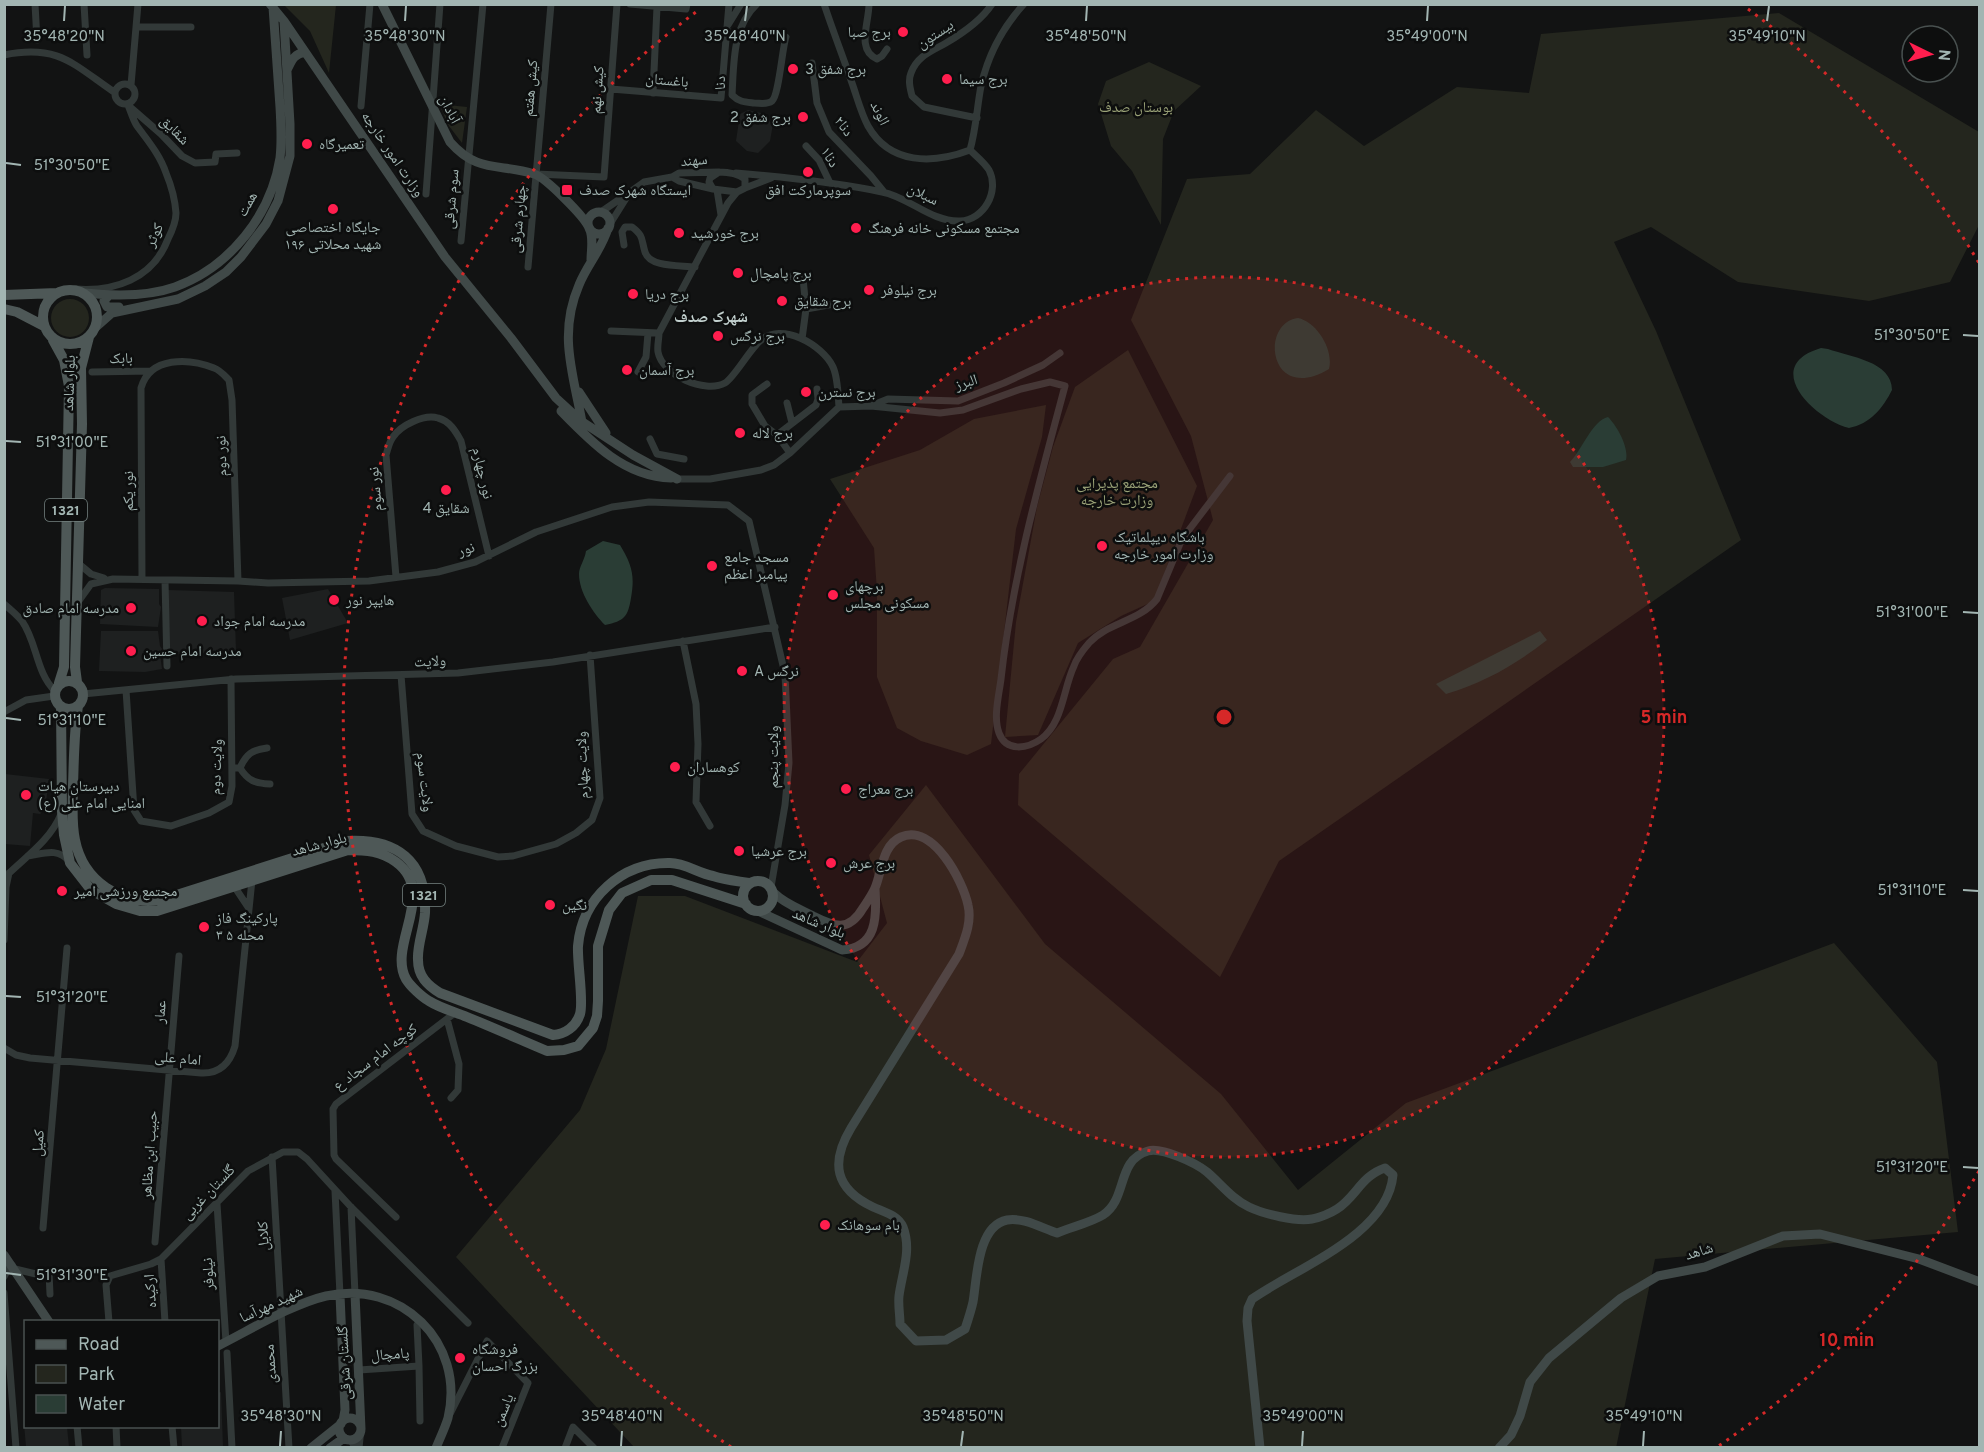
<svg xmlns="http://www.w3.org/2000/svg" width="1984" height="1452" viewBox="0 0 1984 1452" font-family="Overpass,'Noto Naskh Arabic',sans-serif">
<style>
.built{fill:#1e2020}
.green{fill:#24261e}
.water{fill:#2a3d35}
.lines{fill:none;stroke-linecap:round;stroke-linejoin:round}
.street{stroke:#323938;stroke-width:7}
.secondary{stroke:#404948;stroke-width:9}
.primary{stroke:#4e5857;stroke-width:10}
.ticks{fill:none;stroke:#a2b5b2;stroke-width:2}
.ring{fill:none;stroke:#d62828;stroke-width:3;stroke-dasharray:3 6}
.poi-dot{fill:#ff1e4e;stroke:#0d0e0e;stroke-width:2}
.labels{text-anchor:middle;stroke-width:5;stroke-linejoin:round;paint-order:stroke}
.shield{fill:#0d0e0e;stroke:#758381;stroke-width:1.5}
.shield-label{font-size:14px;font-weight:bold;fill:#a2b5b2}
.poi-label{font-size:15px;fill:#a2b5b2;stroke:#0d0e0e;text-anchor:start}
.street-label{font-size:15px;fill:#a2b5b2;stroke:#0d0e0e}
.park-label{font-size:15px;fill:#9aa277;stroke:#0d0e0e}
.neighbourhood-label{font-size:16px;font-weight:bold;fill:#c3d1cf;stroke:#0d0e0e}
.ticks-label{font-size:15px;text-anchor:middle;fill:#a2b5b2;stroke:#0d0e0e;stroke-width:5;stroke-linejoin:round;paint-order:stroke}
.centre{fill:#d62828;stroke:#0d0e0e;stroke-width:3}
.ring-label{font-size:18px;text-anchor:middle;font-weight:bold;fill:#d62828;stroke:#0d0e0e;stroke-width:5;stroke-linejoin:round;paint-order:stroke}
</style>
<rect width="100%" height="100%" fill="#121313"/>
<path class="built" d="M748 110 761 113 773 124 770 141 758 153 747 151 736 141 740 114Z
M105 588 159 589V604L161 607 158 627 100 624 101 590Z
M328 589 348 623 290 640 282 598Z
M168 590 234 592 236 651 169 655Z
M101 631H158L160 646 162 649 160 654 162 669 145 672 99 671Z
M5 774 49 779 45 810 40 814 33 813 30 846 5 844Z
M221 1392 223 1447H182L181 1427 218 1426V1393Z
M24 1424 26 1426 67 1427 69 1447H26Z"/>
<path class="green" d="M284 5H336L329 73 310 31Z
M1779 13 1979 132V225L1950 282 1869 301 1738 282 1651 227 1614 242 1656 331 1741 540 1279 861 1220 977 1018 805 1019 774 1113 659 1140 647 1213 520 1191 436 1131 320 1187 179 1250 174 1316 110 1364 146 1457 87 1529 93 1541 34Z
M1149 62 1201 86 1174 111 1163 139 1161 225 1132 171 1111 146 1098 104 1106 81Z
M439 104 467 107 462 143 449 126Z
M51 318a19 19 0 1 1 38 0a19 19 0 1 1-38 0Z
M1128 350 1197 486 1154 601 1121 616 1078 643 1038 735 1005 737 1016 622 1037 507 1053 447 1075 387Z
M1046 405 1042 437 1016 529 991 744 967 755 921 741 897 728 877 677V591L874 548 830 479 920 450 974 419Z
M926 785 1045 944 1221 1094 1298 1190 1406 1103 1834 943 1937 1062 1958 1232 1655 1259 1616 1448 634 1447 456 1257 580 1110 606 1049 638 896H685L857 962 887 923 869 855Z"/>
<path class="water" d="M1298 318C1317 322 1334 350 1329 369 1269 405 1259 323 1298 318Z
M1821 348 1828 349C1850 357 1892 361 1892 390 1883 408 1870 424 1849 428 1814 419 1760 366 1821 348Z
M1608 417C1617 426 1629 447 1626 460L1603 467H1573L1570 462C1582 450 1592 421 1608 417Z
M603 541 620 545C632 565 635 575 631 598 628 616 625 621 605 625 593 613 579 592 579 574 579 567 585 559 586 551Z
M1540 631 1547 640C1515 665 1485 682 1446 694L1436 684Z"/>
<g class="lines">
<path class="street" d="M35 4 37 40
M84 4 87 55
M630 4 686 9 687 4
M757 4C732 27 734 64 732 95 739 102 745 102 754 103 760 103 767 105 772 101 779 95 782 49 786 37
M824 4C833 31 843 57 852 83 857 97 861 113 868 126 890 165 933 164 970 150
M869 4C869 23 856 50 877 59L882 56 887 49
M728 25 741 4
M138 27H191
M4 55C58 44 73 64 114 92
M812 63 817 103 829 132 871 176 884 192
M115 94a10 10 0 1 1 20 0a10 10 0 1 1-20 0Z
M131 85 138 4
M611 89 721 98 729 4
M653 93 657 7
M361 106 370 4
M130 107 161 134 182 156 195 163 215 162 216 154 237 153
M977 118 924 107 912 96C910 88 908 80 911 73 917 56 932 51 946 43 963 33 981 21 992 4
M806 146 819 160 830 183
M970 150C976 129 977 107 981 86 988 55 1003 27 1024 4
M719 172C729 172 737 173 745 179V188L737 192 713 189 709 182 710 178Z
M736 173C784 177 834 182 882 192 909 197 931 222 960 221 984 220 1000 191 989 170 984 162 976 156 970 150
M536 174 604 177 617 4
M672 177 679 181 713 189
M745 188 771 178
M717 190 721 215
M630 192 644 182 672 177 679 173 719 172
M737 192 728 203 659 333C659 339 657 346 658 352 662 375 705 394 725 383 734 378 750 349 760 341 781 321 823 345 833 367 838 378 838 395 839 407
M426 194 440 4
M601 212 630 192 610 224
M461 241 483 4
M624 245 622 232 625 227H632C644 236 641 239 645 252 650 268 681 265 695 267
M528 267 551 4
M787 276 803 278 806 309
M75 289C114 292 153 279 168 239 172 231 176 222 176 213 175 199 171 185 166 173 160 155 148 141 137 126 133 120 131 112 128 105
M611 331 659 333
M802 339 806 309 834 304
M92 372 150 371
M638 372 646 357 648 333
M767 384 752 395V404L765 426 777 435 790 453
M787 403 792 423
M873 405 888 399 958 401 1004 383 1043 365 1060 353
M777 435 816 405 818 399 817 389
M650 439 657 454 684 459
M677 479H710L761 470 774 465 790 453 839 407 871 406 940 413 963 410 1021 389 1050 382 1065 386C1039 483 1012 579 1001 679 999 695 993 717 999 733 1006 752 1027 749 1041 739 1063 723 1063 689 1074 666 1077 657 1083 650 1089 643 1108 622 1139 622 1157 599L1182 539 1230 476
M79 564 91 574 104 578
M396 577 386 455C388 449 389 442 393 437 401 425 424 414 438 418 450 421 456 432 461 441L489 556
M142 579 141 388C150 356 189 358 214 368 220 370 225 376 229 380L232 400 238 581
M165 580 167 666
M78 602 91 584 113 579 238 581 268 583 369 581 438 572 475 562 536 532 612 507 649 502 728 505 749 521 785 674 789 763 785 805 771 887
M4 604C10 609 17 615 22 621 37 642 36 673 55 691
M683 641 696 704 698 744 696 802 710 826
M401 675 412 814 423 831 456 846 498 857 513 856 556 844 576 833 592 820 600 798 590 655
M126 690 134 810 141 821 171 826 209 813 229 802 232 786 231 679
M83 694 236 679 458 673 553 662 775 627
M4 712 26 700 54 696
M232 768H240C246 754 252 750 267 748
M240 768C248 781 255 783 270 784
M28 856C43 854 57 847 69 861
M4 878C24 858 50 841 61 814
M234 886 248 907
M4 940 6 887 9 873
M447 1019 459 1064 458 1090 451 1098
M4 1048 16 1055 30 1058 201 1073C220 1074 230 1063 235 1046L252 880
M272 1157 289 1448
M335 1191 340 1295
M217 1204 226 1342
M351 1207 355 1294
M396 1217 336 1159 334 1155 333 1109 336 1104 456 1012
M43 1228 67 948
M155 1242 179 956
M161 1259 165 1322
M15 1269 36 1274 49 1273 50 1294
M4 1277 7 1271 12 1265
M4 1293 16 1448
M109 1322 106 1285 110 1276 151 1264 161 1259 248 1171 283 1152H298L307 1159 351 1207 468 1323
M227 1353 232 1448
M419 1366 420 1421
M359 1370 419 1366 417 1325
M450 1414 487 1341 528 1383 502 1448
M77 1426 79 1448
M116 1426 117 1448
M172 1426 174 1448
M351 1440 355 1448
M359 1448 361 1429
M565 1448 573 1427 594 1448"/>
<path class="secondary" d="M270 4 284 21 445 257 511 338 556 398 581 421 633 455 677 479
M382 4 450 142C478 174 500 163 534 174 545 177 585 217 589 228 594 237 591 250 591 260
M287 70C292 60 294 54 305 52
M588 223a11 11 0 1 1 22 0a11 11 0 1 1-22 0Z
M85 293C114 296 147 297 175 287 230 267 271 215 280 158 282 141 281 124 280 107 278 74 275 40 273 7
M109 295 104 301 107 307H119
M95 328 112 313 178 299 205 286 226 272 241 257 266 224 278 201 290 156V124L284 21
M579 392 606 433
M561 411C592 443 625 477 671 478
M582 422C573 373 558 334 579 285 587 265 602 249 608 228
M774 893C785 904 800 909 813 916 835 927 849 932 863 908 867 902 872 895 875 888 882 872 882 845 901 837 933 823 963 881 968 905 972 922 965 938 959 954L851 1128C830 1163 835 1189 873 1207 884 1212 898 1215 903 1227 912 1250 902 1273 899 1296 898 1305 900 1315 900 1324L916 1341 946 1340 965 1329C968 1320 971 1311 973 1302 977 1279 977 1226 1007 1220 1023 1217 1042 1228 1057 1233 1071 1227 1090 1223 1103 1215 1128 1199 1116 1160 1148 1151 1162 1147 1196 1163 1207 1172 1221 1184 1232 1199 1249 1207 1264 1214 1296 1222 1312 1219 1319 1218 1331 1213 1337 1209 1356 1197 1361 1176 1385 1168L1393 1175C1388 1235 1296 1268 1252 1299L1248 1308 1247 1321 1260 1448
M758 911 842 950C877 948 877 917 875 889
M4 1255 49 1322
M355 1294 361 1429
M340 1295 345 1410 343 1421
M218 1346C250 1330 292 1304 326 1296 400 1279 466 1342 448 1418 445 1428 440 1438 436 1448
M339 1429a11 11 0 1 1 22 0a11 11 0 1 1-22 0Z
M311 1448 341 1424
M330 1448 344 1438
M1499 1448 1511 1435 1520 1416 1530 1382 1549 1358 1621 1298 1658 1276 1705 1267 1783 1236 1820 1234 1919 1259 1980 1282"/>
<path class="primary" d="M43 317a27 27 0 1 1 54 0a27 27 0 1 1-54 0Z
M4 295 57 293
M4 309 17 312 44 326
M53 340 64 360 69 386 64 667 59 683
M55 695a14 14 0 1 1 28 0a14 14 0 1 1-28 0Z
M77 682 75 667 82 424 81 368 89 337
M78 706C74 732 74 758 73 785 73 803 71 822 75 840 83 881 121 906 161 900L346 841C396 838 427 860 425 913 424 929 417 945 418 960 418 976 427 985 440 993L553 1035C565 1034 576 1027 580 1014 584 1001 577 963 578 946 582 898 622 862 670 863 685 863 698 873 713 876 725 880 737 881 749 883
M61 707 62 811 64 835 70 863 91 890 116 904 140 911H157L348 850C366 850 381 851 396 862 438 893 387 945 406 979 410 986 422 997 429 1001 440 1008 455 1012 467 1017 494 1028 521 1040 547 1051L564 1050 578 1046 593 1028 597 1016 598 1001V946L609 910 622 893 651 880H672L746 904
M743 896a15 15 0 1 1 30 0a15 15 0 1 1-30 0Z"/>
</g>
<path class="ticks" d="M64 21 65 6M405 21 406 6M745 21 747 6M1086 21 1087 6M1427 21 1428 6M1767 21 1769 6M6 163 21 165M1963 335 1978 336M6 441 21 442M1963 612 1978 613M6 718 21 720M1963 890 1978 891M6 996 21 997M1963 1167 1978 1168M6 1273 21 1275M280 1446 281 1431M621 1446 622 1431M961 1446 963 1431M1302 1446 1303 1431M1643 1446 1644 1431"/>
<circle cx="1224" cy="717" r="440" fill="#d62828" fill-opacity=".12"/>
<g class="ring">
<circle cx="1224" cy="717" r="440"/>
<path d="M1979 1171A881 881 0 0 1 1717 1447M731 1447A881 881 0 0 1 700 9M1748 9A881 881 0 0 1 1979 263"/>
</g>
<g class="poi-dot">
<circle cx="903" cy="32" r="6"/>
<circle cx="793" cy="69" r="6"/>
<circle cx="947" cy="79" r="6"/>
<circle cx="803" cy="117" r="6"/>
<circle cx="307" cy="144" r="6"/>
<circle cx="808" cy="172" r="6"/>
<rect x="561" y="184" width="12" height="12" rx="3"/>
<circle cx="333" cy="209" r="6"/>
<circle cx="856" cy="228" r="6"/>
<circle cx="679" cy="233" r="6"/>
<circle cx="738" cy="273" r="6"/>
<circle cx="869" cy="290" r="6"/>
<circle cx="633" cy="294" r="6"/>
<circle cx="782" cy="301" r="6"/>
<circle cx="718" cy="336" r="6"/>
<circle cx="627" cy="370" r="6"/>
<circle cx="806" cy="392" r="6"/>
<circle cx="740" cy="433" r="6"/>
<circle cx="446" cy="490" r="6"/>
<circle cx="1102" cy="546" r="6"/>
<circle cx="712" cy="566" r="6"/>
<circle cx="833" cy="595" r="6"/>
<circle cx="334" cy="600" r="6"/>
<circle cx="131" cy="608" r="6"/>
<circle cx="202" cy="621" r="6"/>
<circle cx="131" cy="651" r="6"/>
<circle cx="742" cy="671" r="6"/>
<circle cx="675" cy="767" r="6"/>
<circle cx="846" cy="789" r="6"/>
<circle cx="26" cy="795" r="6"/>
<circle cx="739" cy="851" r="6"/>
<circle cx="831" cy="863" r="6"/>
<circle cx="62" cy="891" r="6"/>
<circle cx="550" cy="905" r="6"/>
<circle cx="204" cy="927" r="6"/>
<circle cx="825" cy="1225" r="6"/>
<circle cx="460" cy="1358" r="6"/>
</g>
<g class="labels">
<g class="shield">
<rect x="45" y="499" width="42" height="22" rx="4.5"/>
<rect x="403" y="884" width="42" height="22" rx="4.5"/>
</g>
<g class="shield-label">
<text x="66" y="515">1321</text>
<text x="424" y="900">1321</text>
</g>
<g class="poi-label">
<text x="891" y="37" text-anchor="end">برج صبا</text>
<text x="805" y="74">برج شفق 3</text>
<text x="959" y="84">برج سیما</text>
<text x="791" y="122" text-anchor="end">برج شفق 2</text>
<text x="319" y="149">تعمیرگاه</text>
<text x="579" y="195">ایستگاه شهرک صدف</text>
<text x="808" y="195" text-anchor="middle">سوپرمارکت افق</text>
<text x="333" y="232" text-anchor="middle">جایگاه اختصاصی<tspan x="333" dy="17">۱۹۶ شهید محلاتی</tspan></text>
<text x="868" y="233">مجتمع مسکونی خانه فرهنگ</text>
<text x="691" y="238">برج خورشید</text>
<text x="750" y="278">برج پامچال</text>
<text x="881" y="295">برج نیلوفر</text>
<text x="645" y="299">برج دریا</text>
<text x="794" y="306">برج شقایق</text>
<text x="730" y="341">برج نرگس</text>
<text x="639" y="375">برج آسمان</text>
<text x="818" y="397">برج نسترن</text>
<text x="752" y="438">برج لاله</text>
<text x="446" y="513" text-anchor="middle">شقایق 4</text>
<text x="1114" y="542">باشگاه دیپلماتیک<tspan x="1114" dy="17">وزارت امور خارجه</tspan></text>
<text x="724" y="562">مسجد جامع<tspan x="724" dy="17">پیامبر اعظم</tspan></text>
<text x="845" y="591">برچهای<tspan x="845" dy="17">مسکونی مجلس</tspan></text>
<text x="346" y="605">هایپر نور</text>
<text x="119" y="613" text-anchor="end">مدرسه امام صادق</text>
<text x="214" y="626">مدرسه امام جواد</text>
<text x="143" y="656">مدرسه امام حسین</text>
<text x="754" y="676">A نرگس</text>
<text x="687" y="772">کوهساران</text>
<text x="38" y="791">دبیرستان هیات<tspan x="38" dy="17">امنایی امام علی (ع)</tspan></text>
<text x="858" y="794">برج معراج</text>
<text x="751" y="856">برج عرشیا</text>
<text x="843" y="868">برج عرش</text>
<text x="74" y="896">مجتمع ورزشی امیر</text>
<text x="562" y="910">نگین</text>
<text x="216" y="923">پارکینگ فاز<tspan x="216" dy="17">۳ محله ۵</tspan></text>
<text x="837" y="1230">بام سوهانک</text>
<text x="472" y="1354">فروشگاه<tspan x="472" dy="17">بزرگ احسان</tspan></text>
</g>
<g class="street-label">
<text transform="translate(935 34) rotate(-33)" y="5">بیستون</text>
<text transform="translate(667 80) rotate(5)" y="5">باغستان</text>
<text transform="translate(720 83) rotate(-91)" y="5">دنا</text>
<text transform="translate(530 88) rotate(-85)" y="5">کیش هفتم</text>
<text transform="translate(597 90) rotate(-86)" y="5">کیش نهم</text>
<text transform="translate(450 109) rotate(63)" y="5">آبادان</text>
<text transform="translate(880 113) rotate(64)" y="5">الوند</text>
<text transform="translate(844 126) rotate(53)" y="5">دنا۲</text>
<text transform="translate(175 130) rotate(45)" y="5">شقایق</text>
<text transform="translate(393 154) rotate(56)" y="5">وزارت امور خارجه</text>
<text transform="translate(830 157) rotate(58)" y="5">دنا۱</text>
<text transform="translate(694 160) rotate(-5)" y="5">سهند</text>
<text transform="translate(923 194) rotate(25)" y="5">سبلان</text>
<text transform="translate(451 199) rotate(-85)" y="5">سوم شرقی</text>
<text transform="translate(247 204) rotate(-61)" y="5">همت</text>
<text transform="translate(518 219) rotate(-85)" y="5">چهارم شرقی</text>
<text transform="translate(154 235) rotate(-65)" y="5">کوثر</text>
<text transform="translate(121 358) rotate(-1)" y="5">بابک</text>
<text transform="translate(966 382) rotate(-17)" y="5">البرز</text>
<text transform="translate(69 383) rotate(-88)" y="5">بلوار شاهد</text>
<text transform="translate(221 456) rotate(-92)" y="5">نور دوم</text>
<text transform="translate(483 473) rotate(77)" y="5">نور چهارم</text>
<text transform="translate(375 489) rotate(-95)" y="5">نور سوم</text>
<text transform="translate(128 491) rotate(-90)" y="5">نور یکم</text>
<text transform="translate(466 549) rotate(-18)" y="5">نور</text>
<text transform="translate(430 661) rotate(-3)" y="5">ولایت</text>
<text transform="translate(773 757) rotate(-90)" y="5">ولایت پنجم</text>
<text transform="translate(582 765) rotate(-92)" y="5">ولایت چهارم</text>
<text transform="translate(216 767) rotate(-88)" y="5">ولایت دوم</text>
<text transform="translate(425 782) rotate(83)" y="5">ولایت سوم</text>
<text transform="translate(319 844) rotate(-15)" y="5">بلوار شاهد</text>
<text transform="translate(819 923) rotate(23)" y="5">بلوار شاهد</text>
<text transform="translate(160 1012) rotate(-85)" y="5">عمار</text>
<text transform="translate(375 1057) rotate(-37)" y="5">کوچه امام سجاد ع</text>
<text transform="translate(178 1058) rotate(5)" y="5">امام علی</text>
<text transform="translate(38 1143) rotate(-85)" y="5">کمیل</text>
<text transform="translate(149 1155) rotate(-86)" y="5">حبیب ابن مظاهر</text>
<text transform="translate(208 1192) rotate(-46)" y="5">گلستان غربی</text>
<text transform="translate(263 1236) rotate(-93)" y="5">کلایل</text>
<text transform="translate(1699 1251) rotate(-17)" y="5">شاهد</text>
<text transform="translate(208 1274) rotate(-93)" y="5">نیلوفر</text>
<text transform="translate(150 1291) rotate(-94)" y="5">ارکیده</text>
<text transform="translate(271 1304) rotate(-25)" y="5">شهید مهرآسا</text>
<text transform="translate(390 1354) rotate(-4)" y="5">پامچال</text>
<text transform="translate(344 1363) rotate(-93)" y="5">گلستان شرقی</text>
<text transform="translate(270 1364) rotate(-94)" y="5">محمدی</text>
<text transform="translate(503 1410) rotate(-68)" y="5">یاسمن</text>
</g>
<g class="park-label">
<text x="1136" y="112">بوستان صدف</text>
<text x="1117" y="488">مجتمع پذیرایی<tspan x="1117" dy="17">وزارت خارجه</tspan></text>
</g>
<g class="neighbourhood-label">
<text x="711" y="322">شهرک صدف</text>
</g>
</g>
<g class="ticks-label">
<text x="64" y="41">35°48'20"N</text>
<text x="405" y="41">35°48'30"N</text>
<text x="745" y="41">35°48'40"N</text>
<text x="1086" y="41">35°48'50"N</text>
<text x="1427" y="41">35°49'00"N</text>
<text x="1767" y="41">35°49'10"N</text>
<text x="72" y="170">51°30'50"E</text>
<text x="1912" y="340">51°30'50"E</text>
<text x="72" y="447">51°31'00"E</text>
<text x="1912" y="617">51°31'00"E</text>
<text x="72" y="725">51°31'10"E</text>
<text x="1912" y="895">51°31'10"E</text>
<text x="72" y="1002">51°31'20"E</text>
<text x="1912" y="1172">51°31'20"E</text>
<text x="72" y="1280">51°31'30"E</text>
<text x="281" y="1421">35°48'30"N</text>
<text x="622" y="1421">35°48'40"N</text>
<text x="963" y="1421">35°48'50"N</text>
<text x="1303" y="1421">35°49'00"N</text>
<text x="1644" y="1421">35°49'10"N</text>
</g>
<circle cx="1224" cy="717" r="9" class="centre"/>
<g class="ring-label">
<text x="1664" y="723">5 min</text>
<text x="1847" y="1346">10 min</text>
</g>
<rect width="1984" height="1452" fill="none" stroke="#a2b5b2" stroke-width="12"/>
<rect x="24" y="1320" width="195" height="108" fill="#0d0e0e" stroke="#495150" stroke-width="1.5"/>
<rect x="36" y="1340" width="30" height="9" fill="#4e5857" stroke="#495150" stroke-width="1.5"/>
<text x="78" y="1350" font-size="18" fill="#a2b5b2">Road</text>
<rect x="36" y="1365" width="30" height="18" fill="#24261e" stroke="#495150" stroke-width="1.5"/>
<text x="78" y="1380" font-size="18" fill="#a2b5b2">Park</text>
<rect x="36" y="1395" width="30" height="18" fill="#2a3d35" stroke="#495150" stroke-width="1.5"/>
<text x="78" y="1410" font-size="18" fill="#a2b5b2">Water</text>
<g transform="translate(1930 54) rotate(95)"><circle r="28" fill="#0d0e0e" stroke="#495150" stroke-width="1.5"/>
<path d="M0-4.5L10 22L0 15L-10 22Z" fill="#ff1e4e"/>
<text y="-9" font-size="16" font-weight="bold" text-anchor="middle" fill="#a2b5b2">N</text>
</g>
</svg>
